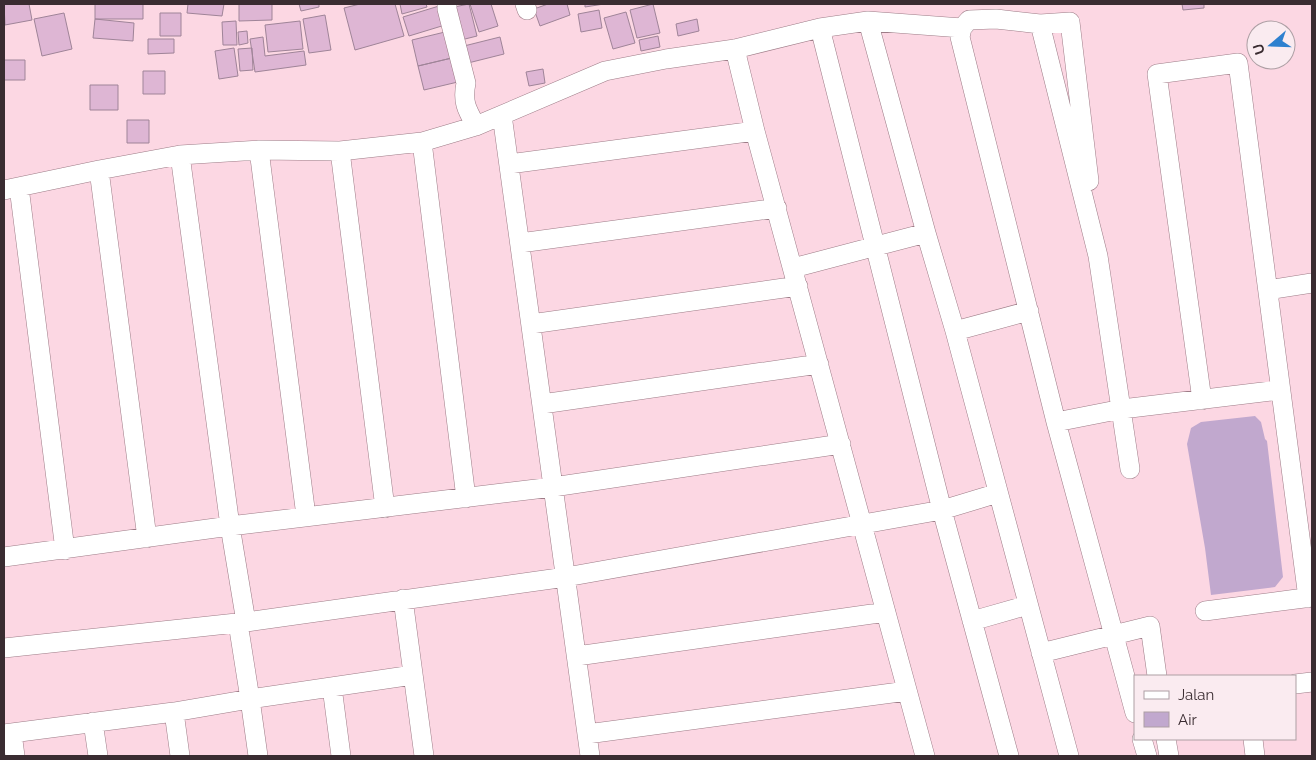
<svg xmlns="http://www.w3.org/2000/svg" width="1316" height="760" viewBox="0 0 1316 760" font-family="Raleway,sans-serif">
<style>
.water{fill:#c1a8ce}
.building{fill:#deb6d4;stroke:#9f8498}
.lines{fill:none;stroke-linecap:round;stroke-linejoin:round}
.street-casing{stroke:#9d7c87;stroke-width:20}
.street{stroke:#fff;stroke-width:19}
</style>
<rect width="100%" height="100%" fill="#fcd7e3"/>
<path class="water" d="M1255 416 1261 422 1265 439 1267 441 1283 577 1275 587 1211 595 1205 548 1187 444 1191 428 1201 422Z"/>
<path class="building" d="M4 4H29L32 20 5 25Z
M95 4H143V19H95Z
M188 4H224L222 16 187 13Z
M239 4H272V20L239 21Z
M299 4H319V7L301 11Z
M360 4H395L404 36 355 50 344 8Z
M400 4H426L427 7 402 14Z
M469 4 477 36 457 41 449 8Z
M470 4H491L498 26 479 32Z
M548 4H567L570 15 540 26 534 9Z
M585 4H604L585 7Z
M653 4 660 33 637 38 630 10Z
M1182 4H1204V8L1183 10Z
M439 6 445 25 409 36 403 17Z
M599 10 602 28 581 32 578 14Z
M626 12 635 43 613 49 604 18Z
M64 13 72 49 42 56 34 19Z
M160 13H181V36H160Z
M325 15 331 50 309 53 303 19Z
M95 19 134 23 133 41 93 38Z
M697 19 699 31 678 36 676 24Z
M236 21 237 45H223L222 22Z
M300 21 303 49 268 52 265 25Z
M247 31 248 43 239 45 238 32Z
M449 31 456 57 418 66 412 40Z
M658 36 660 47 641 51 639 40Z
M263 37 265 56 304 51 306 65 255 72 250 39Z
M500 37 504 54 464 64 460 47Z
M148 39H174V53L148 54Z
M234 48 238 76 219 79 215 51Z
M252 48 253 70 240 71 238 49Z
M456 57 462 81 424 90 418 66Z
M4 60H25V80H4Z
M543 69 545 83 529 86 526 72Z
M143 71H165V94H143Z
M90 85H118V110H90Z
M127 120H149V143H127Z"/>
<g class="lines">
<g class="street-casing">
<path id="street" d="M447 4V9L466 83C462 102 467 110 476 126
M525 4 527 10
M868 21 926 233 955 331
M1040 24 1070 22 1089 181
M820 28 942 510 1009 756
M735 49 755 131 925 756
M502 115 590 756
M422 142 466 498
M259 150 306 516
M340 151 385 508
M180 155 230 526 246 622
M509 164 755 131
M99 170 147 538
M19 187 65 550
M4 190 99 170 180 155 259 150 340 151 422 142 476 126 605 71 666 59 735 49 820 28 868 21 962 28
M520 243 777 208
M793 268 926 233
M1268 290 1312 283
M1029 311 955 331 1069 756
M531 324 798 286
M1202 400 1157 74 1238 63C1262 241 1284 420 1308 598
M542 404 819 364
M1056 422 1122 409 1279 390
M1130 469 1098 256 1040 24 996 19 969 20 962 28 960 37 1056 422 1135 713
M4 557 230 526 553 487 841 444
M403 599 424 756
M1205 611 1312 597
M972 621 1028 605
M4 648 246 622 566 577 942 510 998 493
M1041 653 1150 626 1157 676
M577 656 886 612
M1295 684 1312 682
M332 687 341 756
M174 712 180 756
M93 722 98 756
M12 733 15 756
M4 734 174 712 250 699 238 623
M587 734 907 691
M1142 739 1147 756
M1166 739 1169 756
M1253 739 1255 756
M258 756 250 699 413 675"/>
</g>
<use href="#street" class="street"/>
</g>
<rect width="1316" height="760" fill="none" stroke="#3a2c31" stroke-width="10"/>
<rect x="1134" y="675" width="162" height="65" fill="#faebf0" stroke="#ad9fa4"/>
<rect x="1144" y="691" width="25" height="8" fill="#ffffff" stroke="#ad9fa4"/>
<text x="1178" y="700" font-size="15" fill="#3a2c31">Jalan</text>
<rect x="1144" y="712" width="25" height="15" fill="#c1a8ce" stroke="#ad9fa4"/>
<text x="1178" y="725" font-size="15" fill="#3a2c31">Air</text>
<g transform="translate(1271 45) rotate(251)"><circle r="24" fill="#faebf0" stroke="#ad9fa4"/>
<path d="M0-4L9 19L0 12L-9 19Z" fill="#2e80cf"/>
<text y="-8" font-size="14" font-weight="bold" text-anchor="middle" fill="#3a2c31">U</text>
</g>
</svg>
